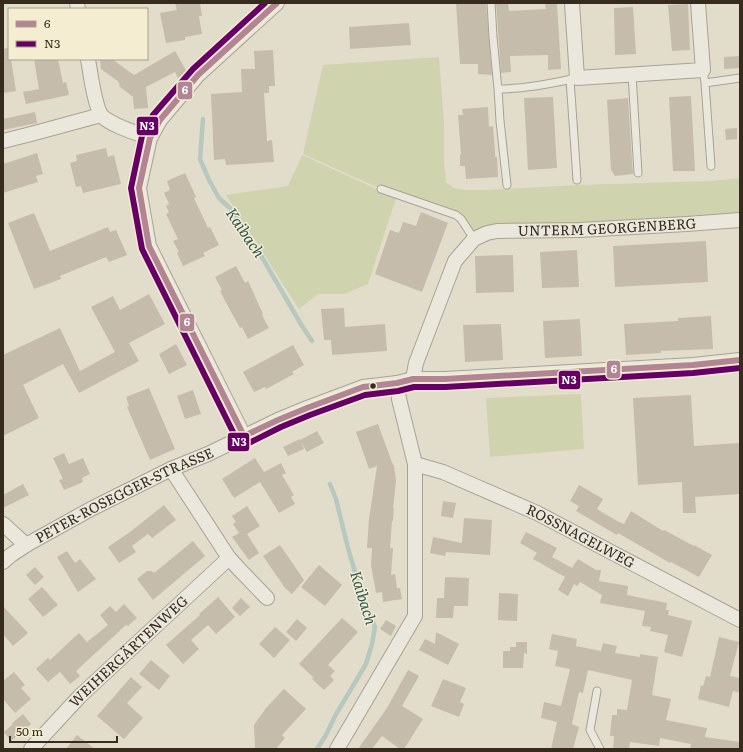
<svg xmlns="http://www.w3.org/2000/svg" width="743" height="752" viewBox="0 0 743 752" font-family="Literata,serif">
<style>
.green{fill:#cfd3ae}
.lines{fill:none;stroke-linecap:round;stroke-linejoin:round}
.stream{stroke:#b7c8be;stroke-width:4.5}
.building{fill:#c6bcac}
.lane-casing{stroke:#a7a294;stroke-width:9}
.street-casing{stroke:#a7a294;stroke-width:16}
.lane{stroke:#eae8dd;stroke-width:7}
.street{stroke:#eae8dd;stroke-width:14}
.bus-1-casing{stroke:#f4edd1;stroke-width:9}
.bus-2-casing{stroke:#f4edd1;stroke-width:9}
.bus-1{stroke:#b18594;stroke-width:6}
.bus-2{stroke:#606;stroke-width:6}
.bus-dot{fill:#362b1d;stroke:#f4edd1;stroke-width:1.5}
.labels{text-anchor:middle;stroke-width:3;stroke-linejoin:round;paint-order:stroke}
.street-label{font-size:14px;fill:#362b1d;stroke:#f4edd1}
.water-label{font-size:15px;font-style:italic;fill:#2d5555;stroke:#f4edd1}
.line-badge{stroke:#f4edd1;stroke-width:1.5}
.badge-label{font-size:11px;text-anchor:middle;font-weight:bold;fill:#fff}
</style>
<rect width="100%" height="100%" fill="#e2ddcb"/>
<path class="green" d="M439 57 444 125V161L446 182 454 188 464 190H486L579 185 711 181 740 178V220L474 239 461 219 381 189 303 154 323 65Z
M302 155 396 198 368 284 344 294H318L299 309 226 195 288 186Z
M581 394 584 449 490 457 486 398Z"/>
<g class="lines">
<path class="stream" d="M203 119 200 159 209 180 219 198 232 210 263 259 302 326 312 341
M317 749 326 735 335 716 366 664 372 644 375 627 359 586 348 548 336 499 330 484"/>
</g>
<path class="building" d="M175 3H200L202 16H199L202 34 185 37V40L166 43 160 13 177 10Z
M456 3H486L492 75 478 74V64H460Z
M496 3H508L509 11 546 9 545 3H557L561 69 548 70V55L510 56 511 72 501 73Z
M688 4 690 50 672 51 668 5Z
M633 7 636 54 615 55 614 8Z
M409 23 411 45 350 49 349 27Z
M9 48V59H11L16 91 3 93V49Z
M273 50 275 86H269V93H264L267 141 272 140 274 162 226 165 225 159 214 160 211 94 242 92 241 69H255L254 51Z
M175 51 187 72 178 78 175 72 146 87 148 108 134 109 133 97 119 86 120 84 118 83 119 82 101 69 100 60 112 59 134 75Z
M740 56V68L724 69V57Z
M34 59H58L63 83 66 82 69 95 26 104 23 92 39 89Z
M691 96 695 171H673L669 97Z
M553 97 557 168 528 170 524 98Z
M628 98 633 174 615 176 611 170 607 100Z
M488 107 489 127 493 126 495 152V157H497L498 177 466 179 465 166H460V154H461L458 115H463L462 109Z
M35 112 37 123 3 130V119Z
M737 128V139L726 140 725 129Z
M106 148 108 157 114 155 121 184 83 193 81 186 76 187 70 163 77 161 76 155Z
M37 153 43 174 36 176 38 182 3 193V164Z
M185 173 196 197 194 198 208 228 210 227 219 245 203 253 205 256 183 266 177 253 179 252 173 241 178 239 166 214 169 212 166 206 169 204 164 193 170 190 167 181Z
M421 212 448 223 422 292 375 274 390 230 399 233 403 222 416 226Z
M34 213 50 251 108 227 110 232 116 230 127 255 109 262 106 257 60 276 61 279 34 289 8 223Z
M706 241 708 282 615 287 613 246Z
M577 250 579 287 542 288 540 252Z
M513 255 514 292 476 293 475 256Z
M236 266 245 283 248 281 263 314 262 315 269 328 248 339 242 327 240 328 230 310 220 291 222 290 215 277Z
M149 294 165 324 129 343 139 361 79 393 63 364 23 385 39 418 3 436V355L60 328 80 371 115 352 91 307 113 296 120 310Z
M344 308 345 327 385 324 387 351 332 355 331 340H324L321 309Z
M711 316 713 349 661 351V353L626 355 624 324 678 321V318Z
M580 319 582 356 545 358 543 321Z
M501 324 503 360 465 362 463 325Z
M176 344 187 365 169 374 159 354Z
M293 345 304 365 292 372 294 374 266 389 265 387 254 392 243 372Z
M149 388 175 449 150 460 127 407 129 406 126 397Z
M193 390 201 414 185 419 177 396Z
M691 395 694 446 740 443V494L695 497 696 513H683L682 482 638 485 633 398Z
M378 424 393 465H394L396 481 393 508 394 509 393 521H392L390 548H393L391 575 395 574 397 588H400L402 599 383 602 382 592 376 593 371 565 372 548H367L369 519 377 466 369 469 356 432Z
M317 431 324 443 307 452 301 442 304 449 288 456 283 447 300 439V440Z
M64 453 69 464 83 458 90 474 82 478 83 482 64 490 59 480 63 479 53 458Z
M255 458 264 472 281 463 286 473 282 475 294 495 291 497 295 504 279 513 260 482 234 498 222 479Z
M23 484 29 495 3 508V495Z
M579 485 603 499 597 509 617 521 624 524 631 511 663 531 664 530 694 546V545L712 555 699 577 671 562 670 563 618 533 617 535 576 511 579 506 570 501Z
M443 501 456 503 453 518 441 516Z
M164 505 176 520 152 538 148 534 132 546 136 552 119 563 108 547 130 532Z
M247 506 260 526 247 534 259 553 249 560 232 537 239 533 233 524 236 522 232 516Z
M464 518 492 520 490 555 446 552 445 556 430 553 433 537 462 543Z
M526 532 557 548 552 557 572 568 578 559 596 570H601L599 581 628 586 627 595 667 603 666 610H669L668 615 692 621 682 657 664 652 668 635 650 631 651 627 642 626 645 611 600 603 602 595 580 582 577 586 574 584 568 596 558 590 565 577 533 559 537 553 520 543Z
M193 541 205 556 153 600 137 579 147 571H152L154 573Z
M280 545 304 580 292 594 285 588 263 556Z
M67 551 75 563 80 559 96 579 78 592 57 557Z
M319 565 342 585 325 606 301 587Z
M35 567 44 577 35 585 26 575Z
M445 577 469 578 468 606H454L453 618H436L437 598H444Z
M42 587 58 605 43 617 28 599Z
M499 593 518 594 517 621 498 620Z
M218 597 235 617 216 634 208 625 191 640 199 649 183 664 166 645 200 615 199 614Z
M241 598 250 607 240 616 232 608Z
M124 604 137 618 128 626 126 625 76 671 80 676 70 684 60 672 48 682 36 669 48 658 50 660 79 633 87 642 108 625 100 615 110 606 116 612Z
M3 606 28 633 13 646 3 634Z
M342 618 358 632 328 665 335 671 330 676 334 680 324 690 312 679 314 678 299 664Z
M297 619 307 628 296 641 286 632Z
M386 620 396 626 391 636 380 629Z
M275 627 290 640 274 658 259 644Z
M436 632 459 644 448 665 419 650 425 639 435 644Z
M552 634 577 639 576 646 601 651 603 643 617 646 615 653 640 657V654L658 657 652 695 671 699 666 720 707 728 705 737 740 742V749H690L691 744 660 738 659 746 630 742 629 749H613L614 736H610L612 715H617V709L627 710 632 680 588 670 583 693 579 692 572 724 579 727 573 749H551L557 722 541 718 544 702 561 706 570 669 555 666 558 651 549 649Z
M719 637 739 642 730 676 740 678V693L733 691 729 707 698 699 701 685 703 686 706 676 710 677Z
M516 642H527V654L524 653 523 668H503V651H510V647H516Z
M151 660 170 676 159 690 139 674Z
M408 670 419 676 402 706 423 719 404 749H400L382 736 372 749H358L387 708Z
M14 672 25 685 21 688 31 699 15 713 3 699V681Z
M131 677 142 687 127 703 143 718 124 739 97 716Z
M443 679 466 688 460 702 464 704 459 717 431 706Z
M284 689 306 709 282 735 285 738 276 749H255L254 725 266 708Z
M23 714 31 724 11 741 4 732 13 724 12 723Z
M77 735 95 749H66Z"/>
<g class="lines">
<g class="lane-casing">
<path id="lane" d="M491 3 493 37 498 89 500 121 507 185
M703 70 705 83 711 166
M632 74 638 173
M570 79 577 180
M705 83 740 78
M498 89C524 89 548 84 573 79
M381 189 456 215 461 219 474 239
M597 691 590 730 600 749"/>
</g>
<g class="street-casing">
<g id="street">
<path d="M77 3 78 9"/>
<path d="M572 3 577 78 703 70 698 3"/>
<path d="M88 59C90 71 95 108 102 116 112 126 137 133 150 138"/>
<path d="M3 141 31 134 101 115"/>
<path id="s1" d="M413 379 416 363 455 261 474 239 487 233 497 231 580 230 687 224 740 220"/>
<path d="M244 436 149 246 139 188 150 138 160 120 198 75 277 3"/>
<path id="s2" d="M415 464 443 472 537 513 740 620"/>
<path d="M3 524 26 545"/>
<path d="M229 558 240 570 267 598"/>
<path id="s3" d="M3 562 11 555 26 545 91 509 171 469 208 454 278 420 307 408 363 387 397 383 413 379H445L693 365 740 360"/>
<path id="s4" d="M31 749 80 696 229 558 171 469"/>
<path d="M337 749 415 616V464L399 399 397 383"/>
</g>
</g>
<use href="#lane" class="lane"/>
<use href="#street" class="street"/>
<g class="bus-1-casing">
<path id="bus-1" d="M244 436 149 246 139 188 150 138 160 120 198 75 277 3
M244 436 278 420 307 408 363 387 397 383 413 379H445L693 365 740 360"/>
</g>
<g class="bus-2-casing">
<path id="bus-2" d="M265 3 193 69 153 115 142 136 131 188 142 249 237 440C239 443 242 445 247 444L281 427 310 415 365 395 398 391 414 387H445L693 373 740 368"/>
</g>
<use href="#bus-1" class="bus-1"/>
<use href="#bus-2" class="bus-2"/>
</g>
<circle class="bus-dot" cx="373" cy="386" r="3.5"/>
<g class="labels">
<g class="street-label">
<text dy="5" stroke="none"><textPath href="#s1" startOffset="289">UNTERM GEORGENBERG</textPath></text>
<text dy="5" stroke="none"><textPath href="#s3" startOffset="139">PETER-ROSEGGER-STRASSE</textPath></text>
<text dy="5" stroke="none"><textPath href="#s2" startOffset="181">ROSSNAGELWEG</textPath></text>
<text dy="5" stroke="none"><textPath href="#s4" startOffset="138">WEIHERGÄRTENWEG</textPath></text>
</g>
<g class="water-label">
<text transform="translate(245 233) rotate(56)" y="5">Kaibach</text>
<text transform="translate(363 598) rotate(73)" y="5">Kaibach</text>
</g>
</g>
<g class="line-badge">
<rect x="177" y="81" width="16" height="19" rx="4" fill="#b18594"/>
<rect x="136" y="116" width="23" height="20" rx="4" fill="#606"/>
<rect x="179" y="313" width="16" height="19" rx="4" fill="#b18594"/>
<rect x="606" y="360" width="15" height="19" rx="4" fill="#b18594"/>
<rect x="558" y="370" width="23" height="20" rx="4" fill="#606"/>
<rect x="227" y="432" width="23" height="20" rx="4" fill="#606"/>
</g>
<g class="badge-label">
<text x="185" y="94">6</text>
<text x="147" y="130">N3</text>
<text x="187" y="326">6</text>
<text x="614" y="373">6</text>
<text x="569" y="384">N3</text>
<text x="239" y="446">N3</text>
</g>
<rect width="743" height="752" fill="none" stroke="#362b1d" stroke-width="8"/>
<rect x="8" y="8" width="140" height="52" fill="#f4edd1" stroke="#a89f89"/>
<rect x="16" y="21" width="20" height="6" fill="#b18594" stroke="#a89f89"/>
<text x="44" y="28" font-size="12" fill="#362b1d">6</text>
<rect x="16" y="41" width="20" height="6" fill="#660066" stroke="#a89f89"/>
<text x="44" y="48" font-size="12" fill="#362b1d">N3</text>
<path d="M10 736v6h107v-6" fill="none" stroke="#362b1d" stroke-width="2"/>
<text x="16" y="736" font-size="12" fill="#362b1d" stroke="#f4edd1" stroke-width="3" paint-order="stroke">50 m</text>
</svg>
